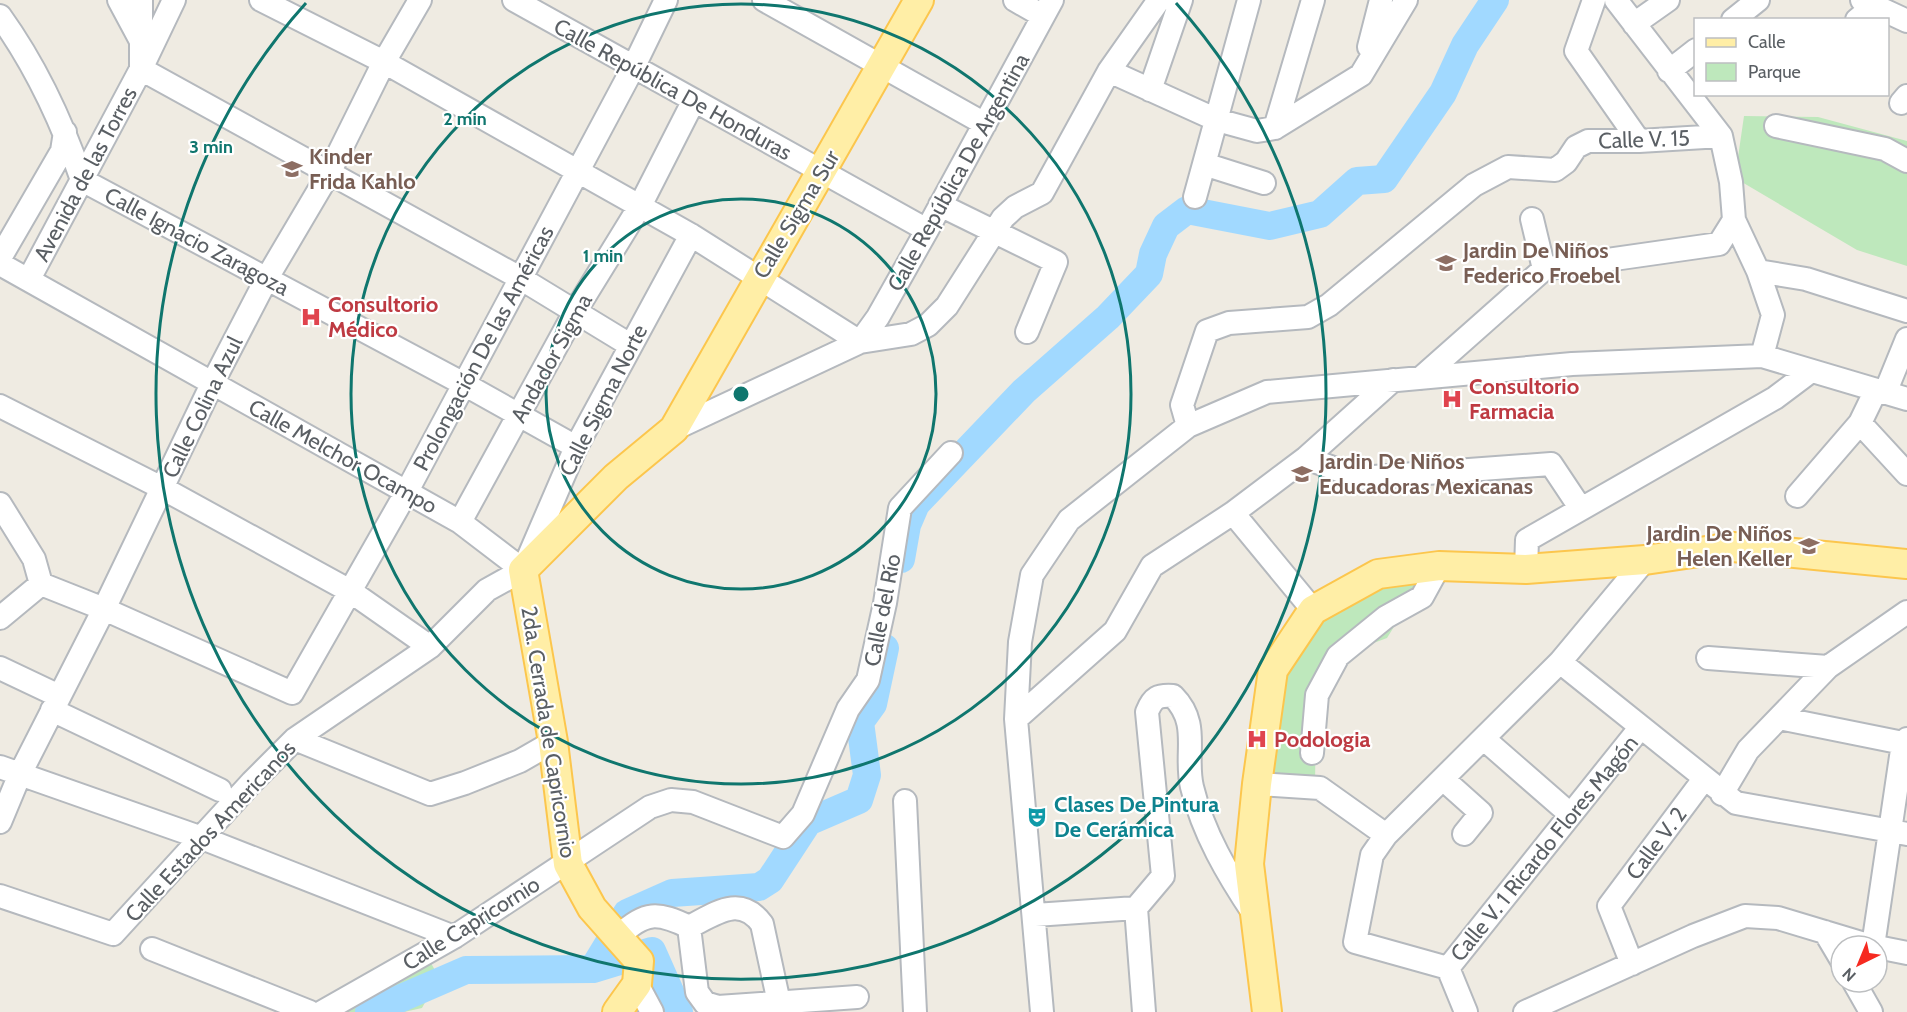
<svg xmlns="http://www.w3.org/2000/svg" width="1907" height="1012" viewBox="0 0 1907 1012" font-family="Cabin,sans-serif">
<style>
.green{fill:#bee8bc}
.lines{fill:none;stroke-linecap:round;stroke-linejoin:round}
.river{stroke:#a1d9ff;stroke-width:28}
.minor-casing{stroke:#b5b9be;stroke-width:26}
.major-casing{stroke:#fcc64d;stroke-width:32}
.minor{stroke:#fff;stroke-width:22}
.major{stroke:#ffeea6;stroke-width:28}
.ring{fill:none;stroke:#0f766e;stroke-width:3}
.labels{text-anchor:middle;stroke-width:4.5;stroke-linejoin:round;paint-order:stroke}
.street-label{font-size:22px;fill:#5a5f64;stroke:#fff}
.education-label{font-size:22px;font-weight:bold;fill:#785e54;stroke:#fff;text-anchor:start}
.health-label{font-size:22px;font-weight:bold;fill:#be3a42;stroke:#fff;text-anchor:start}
.culture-label{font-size:22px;font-weight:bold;fill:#0d838f;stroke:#fff;text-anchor:start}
.centre{fill:#0f766e;stroke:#fff;stroke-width:3}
.ring-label{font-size:18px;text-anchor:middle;font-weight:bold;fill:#0f766e;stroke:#fff;stroke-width:4.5;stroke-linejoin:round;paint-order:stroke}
</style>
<rect width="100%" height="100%" fill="#efebe2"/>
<path class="green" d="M1744 116 1818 117 1907 141V266L1857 250 1735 178Z
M1377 578 1423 580 1387 638 1360 648 1338 667 1316 710 1315 786 1259 782 1274 674 1321 619Z
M427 956 446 990 428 997 422 1008 404 1012H325Z"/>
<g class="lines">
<path class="river" d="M901 559 907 525 916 504 1024 391 1108 317 1149 274 1153 254 1166 226 1187 210 1270 226 1320 214 1357 181 1384 179 1443 93 1465 45 1495 0
M593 969 627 913 672 893 759 887 770 880 808 822 859 800 867 775 860 722 873 704 885 648
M369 1012 466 970 593 969 652 951 679 1012"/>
<g class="minor-casing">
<path id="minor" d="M119 0 141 41
M141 0V69L520 278 630 345
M261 0 384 62 691 235 860 342
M514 0 927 230
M764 0 985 124
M1015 0 1043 16
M1594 0 1576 51 1639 141
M1616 0 1721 136 1731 182 1734 220 1758 271 1773 315 1762 356
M1862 0 1907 21
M0 16C36 66 62 122 82 180L462 383 576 447
M1733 20 1758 0
M1857 20 1876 4
M1634 24 1668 0
M1369 47 1381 0
M1109 71 1217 120 1257 131 1275 128 1361 75 1406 0
M1669 71 1696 50
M1150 90 1181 0
M1901 103 1907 96
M1776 126 1885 149 1907 161
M1275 128 1313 0
M1204 164 1264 183
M1195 197 1249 0
M940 205 1056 262 1027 332
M1532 219 1544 269
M0 258 62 151 65 132
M0 264 460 522 523 570
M1544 269 1719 244 1734 220
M1758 271 1806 279 1907 311
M29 279 141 69 174 0
M860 342 878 317 927 230 1052 0
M1421 378 1544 269
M1885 393 1907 339
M0 406 162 488 350 591 430 647
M1860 423 1907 474
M1188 426 1182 405 1207 331 1229 323 1308 317 1329 305 1474 185 1508 167 1555 170 1566 162 1576 147 1588 141H1639L1721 136
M674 429 860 342 911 334 928 325 947 306 1003 218 1015 207 1042 193 1109 71 1159 0
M1306 458 1360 478 1551 464 1581 509
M1797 496 1860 423 1876 390
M0 504 34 559 41 584 104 609 292 693 406 493 634 66 666 0
M1233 513 1313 610
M460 522 576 310 640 206 694 100
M526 563 576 447 691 235
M1526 569 1527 540 1775 398 1811 371
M0 618 41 584
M1708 658 1828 667
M1560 662 1736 803 1907 834
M0 668 59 696
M52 710 220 790
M1779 718 1903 743
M1016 719 1115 631 1152 566 1233 513 1306 458 1393 380
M295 739 430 794 465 783 520 761 553 742
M1484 739 1570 814
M1312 753 1317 695 1338 656 1386 617 1422 597 1439 566
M0 767 202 838 454 937
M1443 779 1481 813 1464 834
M1257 784 1320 788 1386 835
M1722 794 1748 750 1828 667 1907 612
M905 801 915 1012
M0 822 20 774 104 609 213 382 267 278 329 173 384 62 420 0
M0 896 113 934 252 782 295 739 430 647 487 590 523 570
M1035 915 1136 908
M689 927 697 992 705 1003 718 1007 857 997
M689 927C715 914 740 894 762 924L781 1012
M1825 932 1841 959
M619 936C645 911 658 912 689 927
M1873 946 1903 743 1907 739
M1877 947 1907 953
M152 949 310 1012
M1632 964 1609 906 1704 779
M1448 968 1355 942 1372 855 1386 835 1560 662 1645 560
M1448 968 1640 728
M1448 968 1466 1012
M1854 982 1871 1012
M637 984 652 1012
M322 1012 454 937 650 807 671 800 693 802 783 837 803 814 848 709 868 680 885 603 900 508 951 453
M1042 1012 1016 719 1020 642 1032 575 1069 520 1188 426 1267 392 1572 364 1762 356 1907 399
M1144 1012 1136 908 1163 876 1147 712C1153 697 1158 695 1173 696 1201 724 1184 753 1192 787 1203 833 1228 875 1254 914
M1525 1012 1693 936 1745 916 1778 918 1871 946"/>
</g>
<g class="major-casing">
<path id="major" d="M617 1012 637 984 639 961 592 908 568 864 553 742 523 570 616 477 674 429 919 0
M1267 1012 1249 864 1257 784 1273 670 1313 610 1378 574 1439 566 1526 569 1645 560 1733 547 1907 564"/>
</g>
<use href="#minor" class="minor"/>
<use href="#major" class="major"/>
</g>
<g class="ring">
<circle cx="741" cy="394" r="195"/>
<circle cx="741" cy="394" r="390"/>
<path d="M1176 3A585 585 0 1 1 306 3"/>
</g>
<defs>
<g id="school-bare" transform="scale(1.62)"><path d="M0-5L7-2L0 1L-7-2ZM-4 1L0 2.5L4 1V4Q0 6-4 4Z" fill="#8d6e63" stroke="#fff" stroke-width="2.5" paint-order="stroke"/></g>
<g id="hospital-bare" transform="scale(1.62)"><path d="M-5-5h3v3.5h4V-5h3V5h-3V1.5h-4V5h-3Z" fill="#e0444e" stroke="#fff" stroke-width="2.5" paint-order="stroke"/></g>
<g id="theatre-bare" transform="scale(1.62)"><path d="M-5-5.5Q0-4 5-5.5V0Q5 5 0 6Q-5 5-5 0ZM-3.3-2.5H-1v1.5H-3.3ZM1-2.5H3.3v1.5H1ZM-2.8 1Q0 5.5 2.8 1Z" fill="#0f9aa8" stroke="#fff" stroke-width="2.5" paint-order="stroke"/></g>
</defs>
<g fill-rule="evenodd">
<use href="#school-bare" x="292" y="169"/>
<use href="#school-bare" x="1446" y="263"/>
<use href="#hospital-bare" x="311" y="317"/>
<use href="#hospital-bare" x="1452" y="399"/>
<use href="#school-bare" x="1302" y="474"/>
<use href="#school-bare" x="1809" y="546"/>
<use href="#hospital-bare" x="1257" y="739"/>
<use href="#theatre-bare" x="1037" y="817"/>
</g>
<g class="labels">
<g class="street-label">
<text transform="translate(673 89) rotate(29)" y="8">Calle República De Honduras</text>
<text transform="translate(1644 139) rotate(-2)" y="8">Calle V. 15</text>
<text transform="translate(958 172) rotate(-61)" y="8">Calle República De Argentina</text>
<text transform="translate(85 174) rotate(-62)" y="8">Avenida de las Torres</text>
<text transform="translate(796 214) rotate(-59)" y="8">Calle Sigma Sur</text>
<text transform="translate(197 241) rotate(28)" y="8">Calle Ignacio Zaragoza</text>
<text transform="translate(483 348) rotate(-62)" y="8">Prolongación De las Américas</text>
<text transform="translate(551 358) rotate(-61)" y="8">Andador Sigma</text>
<text transform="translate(603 400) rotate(-63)" y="8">Calle Sigma Norte</text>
<text transform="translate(202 407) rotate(-64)" y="8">Calle Colina Azul</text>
<text transform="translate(343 456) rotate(29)" y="8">Calle Melchor Ocampo</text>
<text transform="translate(882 610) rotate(-79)" y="8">Calle del Río</text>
<text transform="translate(549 732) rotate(81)" y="8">2da. Cerrada de Capricornio</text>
<text transform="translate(210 831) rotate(-47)" y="8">Calle Estados Americanos</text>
<text transform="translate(1656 843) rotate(-53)" y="8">Calle V. 2</text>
<text transform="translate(1544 848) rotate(-51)" y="8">Calle V. 1 Ricardo Flores Magón</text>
<text transform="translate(471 923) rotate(-32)" y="8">Calle Capricornio</text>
</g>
<g class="education-label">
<text x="309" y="164">Kinder<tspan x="309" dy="25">Frida Kahlo</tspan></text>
<text x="1463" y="258">Jardin De Niños<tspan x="1463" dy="25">Federico Froebel</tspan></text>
<text x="1319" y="469">Jardin De Niños<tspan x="1319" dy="25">Educadoras Mexicanas</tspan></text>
<text x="1792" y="541" text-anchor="end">Jardin De Niños<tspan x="1792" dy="25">Helen Keller</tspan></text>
</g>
<g class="health-label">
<text x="328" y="312">Consultorio<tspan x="328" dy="25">Médico</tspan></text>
<text x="1469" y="394">Consultorio<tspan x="1469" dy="25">Farmacia</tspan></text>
<text x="1274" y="747">Podologia</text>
</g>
<g class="culture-label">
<text x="1054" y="812">Clases De Pintura<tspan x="1054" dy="25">De Cerámica</tspan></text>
</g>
</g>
<circle cx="741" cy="394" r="9" class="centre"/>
<g class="ring-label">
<text x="465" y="125">2 min</text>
<text x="211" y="153">3 min</text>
<text x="603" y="262">1 min</text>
</g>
<rect x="1694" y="18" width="195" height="78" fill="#ffffff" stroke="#bdbfc1" stroke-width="1.5"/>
<rect x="1706" y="38" width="30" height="9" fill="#ffeea6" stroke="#bdbfc1" stroke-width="1.5"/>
<text x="1748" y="48" font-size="18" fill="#5a5f64">Calle</text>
<rect x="1706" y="63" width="30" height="18" fill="#bee8bc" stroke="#bdbfc1" stroke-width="1.5"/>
<text x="1748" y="78" font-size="18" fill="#5a5f64">Parque</text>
<g transform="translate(1859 964) rotate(223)"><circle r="28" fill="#ffffff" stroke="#bdbfc1" stroke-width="1.5"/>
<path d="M0-4.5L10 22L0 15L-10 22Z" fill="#f62a20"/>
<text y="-9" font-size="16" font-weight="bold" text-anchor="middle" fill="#5a5f64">N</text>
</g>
</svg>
